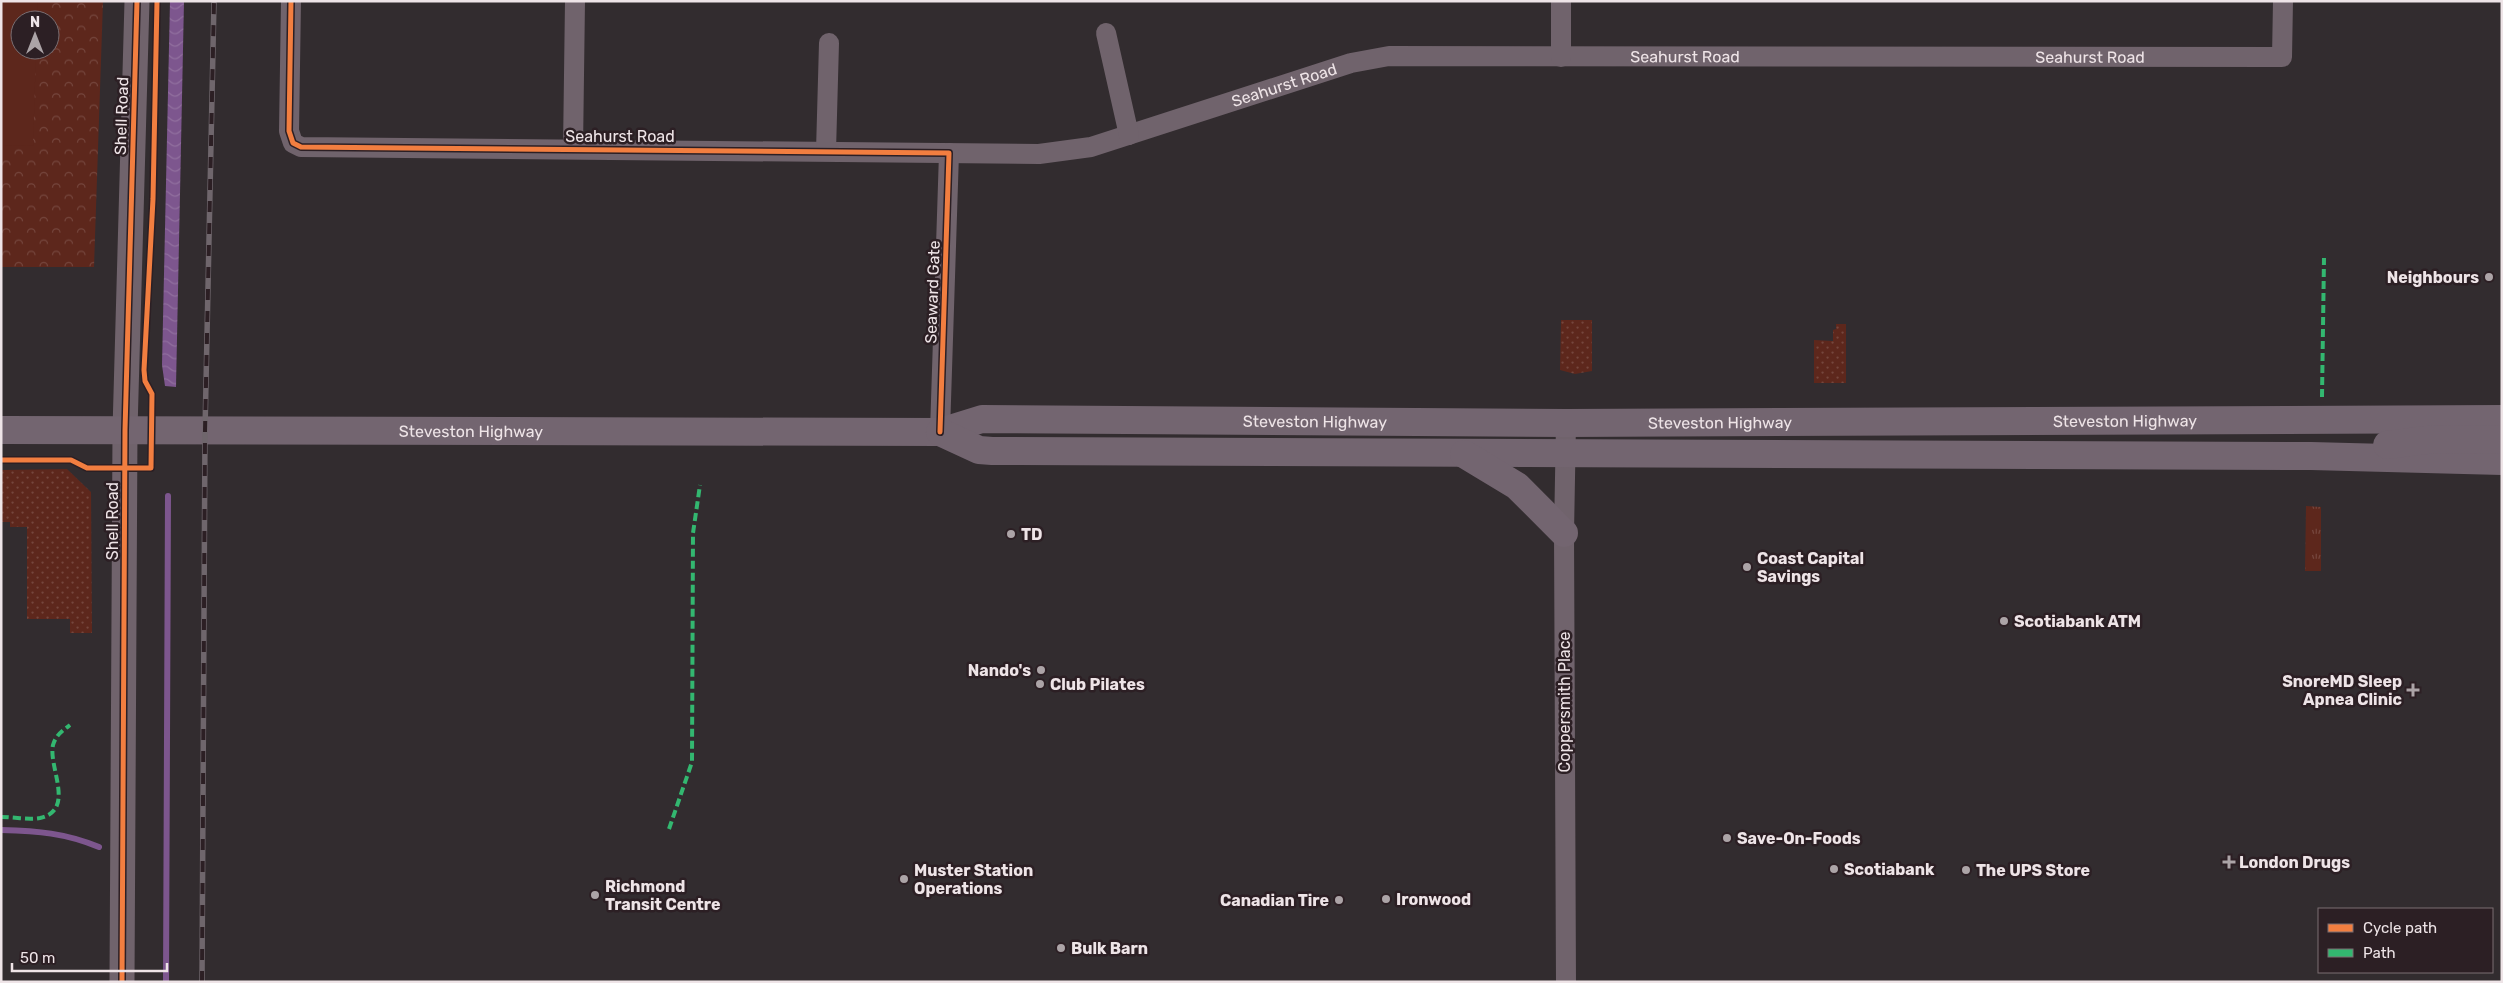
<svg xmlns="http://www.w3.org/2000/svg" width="2503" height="983" viewBox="0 0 2503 983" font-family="Rubik,sans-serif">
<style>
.grass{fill:url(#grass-tufts)}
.park{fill:url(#park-crowns);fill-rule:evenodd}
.garden{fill:url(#garden-dots)}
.pitch{fill:#5d271c}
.water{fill:url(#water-waves)}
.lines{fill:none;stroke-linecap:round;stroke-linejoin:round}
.stream{stroke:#7d568e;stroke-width:6}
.minor{stroke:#70636c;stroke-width:20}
.tertiary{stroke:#70636c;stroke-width:25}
.secondary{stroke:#736570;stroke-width:28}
.rail-casing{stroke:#6f666c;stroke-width:5.5}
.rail{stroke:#2c1f24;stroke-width:4;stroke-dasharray:11;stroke-linecap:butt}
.quiet{stroke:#33b770;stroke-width:4;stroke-dasharray:8 4;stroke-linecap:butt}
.cycleway-casing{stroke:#2c1f24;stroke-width:8}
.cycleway{stroke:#f27e40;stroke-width:5}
.poi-dot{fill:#aca4a7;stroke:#2c1f24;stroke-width:2}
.labels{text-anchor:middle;stroke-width:5;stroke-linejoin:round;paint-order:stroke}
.street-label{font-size:16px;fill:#eee4e7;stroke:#2c1f24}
.poi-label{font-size:16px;font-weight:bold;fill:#eee4e7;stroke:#2c1f24;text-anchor:start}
</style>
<defs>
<pattern id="grass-tufts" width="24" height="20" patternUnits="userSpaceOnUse" patternTransform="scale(1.25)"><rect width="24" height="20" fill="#5d271c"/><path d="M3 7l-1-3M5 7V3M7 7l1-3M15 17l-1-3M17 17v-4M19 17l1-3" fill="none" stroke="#75463d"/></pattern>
<pattern id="park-crowns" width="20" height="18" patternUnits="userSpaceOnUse" patternTransform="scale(1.25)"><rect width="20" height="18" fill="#5d271c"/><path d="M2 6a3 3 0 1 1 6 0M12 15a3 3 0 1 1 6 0" fill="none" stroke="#75463d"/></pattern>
<pattern id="garden-dots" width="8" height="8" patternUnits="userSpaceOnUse" patternTransform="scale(1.25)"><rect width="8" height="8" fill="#5d271c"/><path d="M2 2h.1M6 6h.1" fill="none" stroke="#75463d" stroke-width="1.8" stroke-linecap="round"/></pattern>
<pattern id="water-waves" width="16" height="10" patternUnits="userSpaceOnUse" patternTransform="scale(1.25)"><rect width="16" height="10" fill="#7d568e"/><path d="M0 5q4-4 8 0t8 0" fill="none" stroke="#906e9e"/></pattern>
</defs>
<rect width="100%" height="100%" fill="#322c2f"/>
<path class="grass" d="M2306 506 2321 507V571H2305Z"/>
<path class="park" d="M1 1H103L94 267H1ZM20 20H50V50H20Z"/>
<path class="garden" d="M1561 320H1592V371L1575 374 1560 370Z
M1836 324H1846V383H1814V340L1833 341V330L1836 329Z
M67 469 91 492 92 633H70V619H27V527H10V522H1V470Z"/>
<path class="pitch" d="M1 1H38L37 20H20V50H36L33 146 1 145Z"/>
<path class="water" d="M170 1H184L176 387 165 386 162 365Z"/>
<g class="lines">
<path class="stream" d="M1 830C38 831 65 833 99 847
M166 982 168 496"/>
<g class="minor">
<path id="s1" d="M291 1 289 131 293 143 301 147 1039 154 1091 147 1351 63 1389 56 2282 57 2283 1"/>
<path d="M1561 1V57"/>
<path d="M1106 33 1129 135"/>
<path d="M573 149 575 1"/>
<path d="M826 151 829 43"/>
<path d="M940 432 949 153"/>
<path d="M1566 982 1564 533 1566 423"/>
</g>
<path class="tertiary" d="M122 982 125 430 137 1"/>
<g class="secondary">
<path id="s2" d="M1 430 940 432 982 419 1566 423 2502 419"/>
<path d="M940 432 979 450 992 451 2311 456 2502 461"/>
<path d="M2387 445 2426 440 2502 439"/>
<path d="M1464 454 1517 486 1564 533"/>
</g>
<g class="rail-casing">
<path id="rail" d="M202 982 205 431 214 1"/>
</g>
<use href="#rail" class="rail"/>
<path class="quiet" d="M2322 397 2324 258
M1 817C13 817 28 820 40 818 76 810 48 767 53 745 56 735 62 731 70 725
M669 829 692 762 693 533 700 485"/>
<g class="cycleway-casing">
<path id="cycleway" d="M291 1 289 131 293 143 301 147 949 153 940 432
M1 460H71L87 468H151L152 394 145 381 144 370 153 199 157 1
M122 982 125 430 137 1"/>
</g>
<use href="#cycleway" class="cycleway"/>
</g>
<g class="poi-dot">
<circle cx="2489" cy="277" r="5"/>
<circle cx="1011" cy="534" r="5"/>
<circle cx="1747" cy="567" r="5"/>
<circle cx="2004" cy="621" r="5"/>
<circle cx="1041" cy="670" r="5"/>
<circle cx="1040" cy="684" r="5"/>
<path d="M2410.5 682.5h5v5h5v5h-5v5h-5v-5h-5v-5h5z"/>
<circle cx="1727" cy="838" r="5"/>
<path d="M2226.5 854.5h5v5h5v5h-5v5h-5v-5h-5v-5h5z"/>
<circle cx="1834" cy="869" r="5"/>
<circle cx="1966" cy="870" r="5"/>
<circle cx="904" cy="879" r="5"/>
<circle cx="595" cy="895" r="5"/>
<circle cx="1386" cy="899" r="5"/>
<circle cx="1339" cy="900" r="5"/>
<circle cx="1061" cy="948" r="5"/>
</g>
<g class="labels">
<g class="street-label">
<text dy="6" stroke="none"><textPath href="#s1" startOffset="1550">Seahurst Road</textPath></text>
<text dy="6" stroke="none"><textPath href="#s1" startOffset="1955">Seahurst Road</textPath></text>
<text dy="6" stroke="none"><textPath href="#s1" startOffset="1145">Seahurst Road</textPath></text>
<text transform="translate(121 116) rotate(-88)" y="6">Shell Road</text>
<text x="620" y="142">Seahurst Road</text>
<text transform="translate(932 292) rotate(-88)" y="6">Seaward Gate</text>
<text dy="6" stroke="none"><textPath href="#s2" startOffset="1316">Steveston Highway</textPath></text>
<text dy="6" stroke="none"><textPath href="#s2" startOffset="1721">Steveston Highway</textPath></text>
<text dy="6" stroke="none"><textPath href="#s2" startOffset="2126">Steveston Highway</textPath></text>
<text dy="6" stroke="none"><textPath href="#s2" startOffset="470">Steveston Highway</textPath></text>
<text transform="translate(112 521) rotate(-90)" y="6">Shell Road</text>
<text transform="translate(1564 702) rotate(-90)" y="6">Coppersmith Place</text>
</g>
<g class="poi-label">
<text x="2479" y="283" text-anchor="end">Neighbours</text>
<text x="1021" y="540">TD</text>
<text x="1757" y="564">Coast Capital<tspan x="1757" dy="18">Savings</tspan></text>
<text x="2014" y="627">Scotiabank ATM</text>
<text x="1031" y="676" text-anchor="end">Nando's</text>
<text x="2402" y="687" text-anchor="end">SnoreMD Sleep<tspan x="2402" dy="18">Apnea Clinic</tspan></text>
<text x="1050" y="690">Club Pilates</text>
<text x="1737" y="844">Save-On-Foods</text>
<text x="2239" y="868">London Drugs</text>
<text x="1844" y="875">Scotiabank</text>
<text x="914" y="876">Muster Station<tspan x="914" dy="18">Operations</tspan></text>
<text x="1976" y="876">The UPS Store</text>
<text x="605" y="892">Richmond<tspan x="605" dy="18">Transit Centre</tspan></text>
<text x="1396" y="905">Ironwood</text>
<text x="1329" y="906" text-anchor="end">Canadian Tire</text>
<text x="1071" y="954">Bulk Barn</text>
</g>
</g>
<rect width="2503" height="983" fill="none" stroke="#eee4e7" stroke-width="5"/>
<rect x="2318" y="908" width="175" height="65" fill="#2c1f24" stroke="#7a6e72"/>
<rect x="2328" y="924" width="25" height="8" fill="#f27e40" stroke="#7a6e72"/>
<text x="2363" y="933" font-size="15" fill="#eee4e7">Cycle path</text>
<rect x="2328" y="949" width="25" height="8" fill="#33b770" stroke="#7a6e72"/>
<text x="2363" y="958" font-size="15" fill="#eee4e7">Path</text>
<g transform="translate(35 35)"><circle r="24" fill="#2c1f24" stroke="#7a6e72"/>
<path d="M0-4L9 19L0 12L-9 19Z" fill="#aca4a7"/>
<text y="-8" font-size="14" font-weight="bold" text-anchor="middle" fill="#eee4e7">N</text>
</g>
<path d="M12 963v8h155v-8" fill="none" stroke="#eee4e7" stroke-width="2.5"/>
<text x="20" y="963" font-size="15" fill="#eee4e7" stroke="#2c1f24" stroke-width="4" paint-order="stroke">50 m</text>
</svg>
